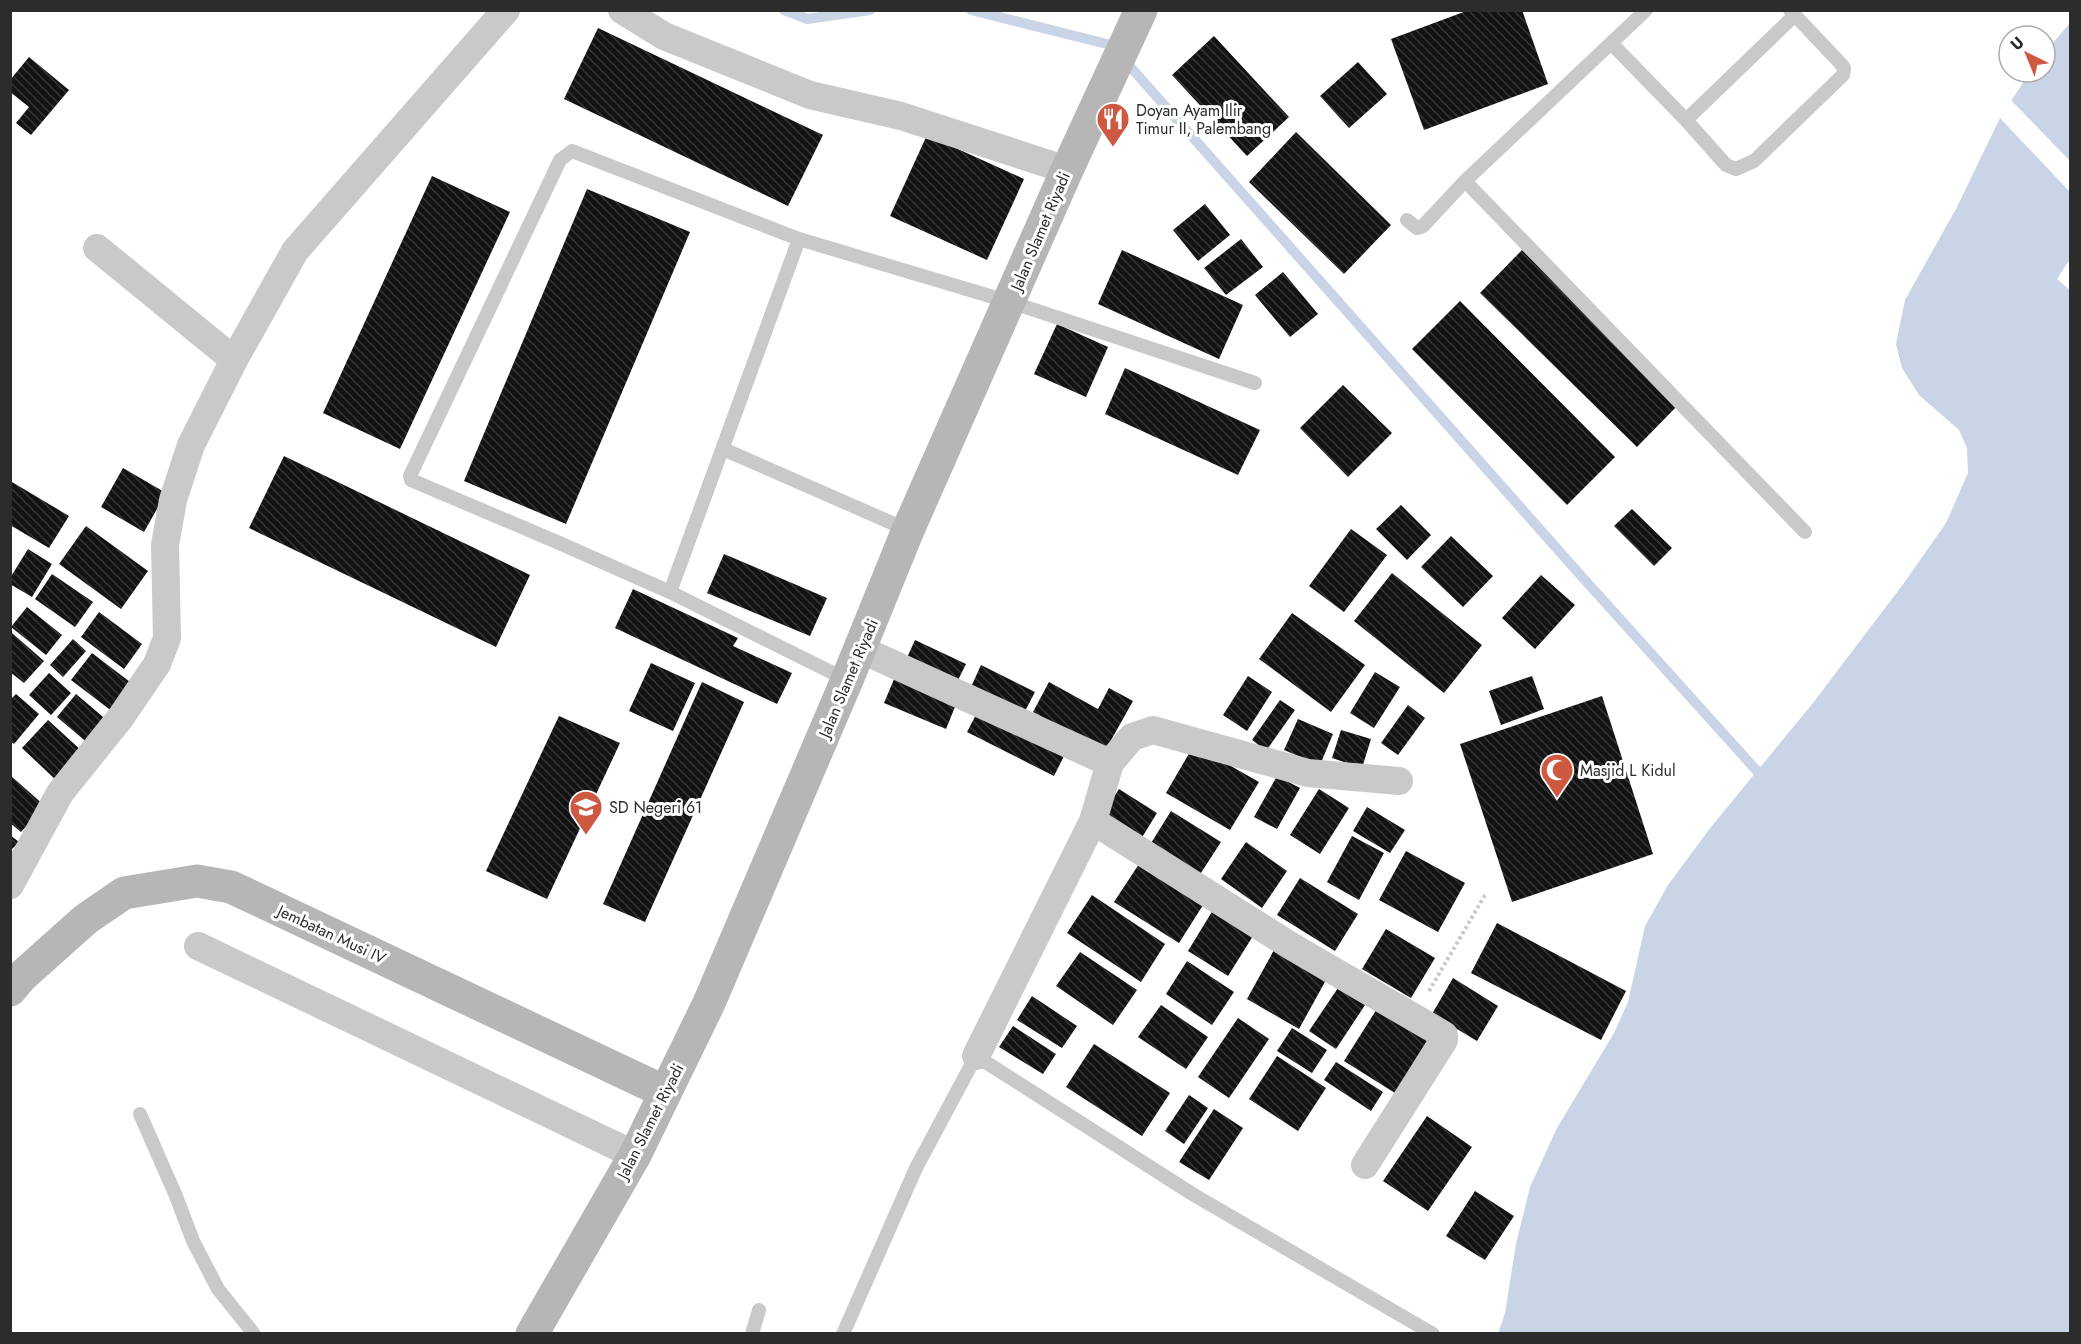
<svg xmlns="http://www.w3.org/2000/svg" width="2081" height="1344" viewBox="0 0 2081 1344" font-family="Jost,sans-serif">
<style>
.water{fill:#c9d4e6}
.pier{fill:#fff}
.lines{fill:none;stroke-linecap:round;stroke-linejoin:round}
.stream{stroke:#c9d4e6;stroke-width:10}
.building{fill:url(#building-back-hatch)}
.path{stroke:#c9c9c9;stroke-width:4;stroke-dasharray:3 3;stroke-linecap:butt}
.lane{stroke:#c9c9c9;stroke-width:14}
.street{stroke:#c9c9c9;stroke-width:28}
.secondary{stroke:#b6b6b6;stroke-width:33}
.labels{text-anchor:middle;stroke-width:6;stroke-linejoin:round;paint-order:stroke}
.poi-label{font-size:16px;fill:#2c2c2c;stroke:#fff;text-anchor:start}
.street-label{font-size:16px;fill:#2c2c2c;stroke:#fff}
</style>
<defs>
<pattern id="building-back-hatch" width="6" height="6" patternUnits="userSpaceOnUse" patternTransform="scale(1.5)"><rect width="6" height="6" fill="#131313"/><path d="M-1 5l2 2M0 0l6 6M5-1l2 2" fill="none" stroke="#363636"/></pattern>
</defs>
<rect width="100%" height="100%" fill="#fff"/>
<path class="water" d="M2070 23V1333L1498 1334 1505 1313 1516 1244 1530 1187 1557 1128 1614 1033 1628 1002 1645 926 1668 885 1711 827 1813 703 1904 583 1946 523 1968 473 1967 448 1959 430 1919 395 1902 368 1896 344 1905 300 1957 207 2000 118 2030 72H2045V52Z"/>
<path class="pier" d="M2011 100 2070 161V192L2000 118Z
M2070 259V290L2057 279Z"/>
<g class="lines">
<path class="stream" d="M784 10 807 19 870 10
M971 10 1111 45 1575 569 1757 771 1767 778"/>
</g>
<path class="building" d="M1469 10H1522L1548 84 1424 130 1391 39Z
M598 28 823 135 788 206 564 99Z
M1214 36 1289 117 1247 156 1172 75Z
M29 57 69 90 31 135 16 123 29 107 10 92V80Z
M1358 62 1387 94 1349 128 1320 96Z
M1296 132 1391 225 1344 274 1249 182Z
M927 135 1024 179 987 260 890 216Z
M432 176 510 212 400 449 323 413Z
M587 189 690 232 566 524 464 481Z
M1205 204 1230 235 1198 261 1173 230Z
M1241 239 1263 267 1226 295 1204 268Z
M1122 250 1243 305 1219 359 1098 304Z
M1522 250 1680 403 1637 447 1480 293Z
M1283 272 1318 314 1290 337 1255 295Z
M1460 301 1615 457 1567 505 1412 349Z
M1057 324 1108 347 1086 397 1034 374Z
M1125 368 1260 430 1238 475 1105 414Z
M1343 385 1392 433 1348 477 1300 428Z
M284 456 530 575 496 647 249 528Z
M123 468 166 493 144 532 101 507Z
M12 482 69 516 49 548 10 525Z
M1401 505 1431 535 1407 560 1376 529Z
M1632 509 1672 548 1654 566 1614 526Z
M86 526 148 571 121 609 59 564Z
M1351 529 1387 555 1344 612 1309 586Z
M1451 536 1493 576 1463 607 1421 567Z
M28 549 52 564 32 597 10 584V578Z
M724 554 827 598 810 636 707 593Z
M1392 573 1482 645 1444 693 1354 621Z
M52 574 93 602 75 627 35 599Z
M1541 575 1575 605 1535 649 1502 618Z
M633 589 738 638 733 646 792 673 777 704 615 628Z
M27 607 62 635 46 655 11 627Z
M99 612 142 644 124 669 81 637Z
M1292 613 1365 665 1331 712 1259 659Z
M12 633 44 661 24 683 10 672Z
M73 639 86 651 63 677 50 665Z
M915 640 966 664 955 686 905 662Z
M92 653 134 685 113 712 71 680Z
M651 663 695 683 673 731 629 711Z
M981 665 1035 692 1024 713 971 687Z
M1375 672 1400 687 1374 728 1350 713Z
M49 673 71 693 51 715 29 695Z
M1248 676 1272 692 1247 731 1223 715Z
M1532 676 1544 709 1501 725 1489 691Z
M895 677 957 702 946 729 884 703Z
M702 682 744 702 645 922 603 904Z
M1049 682 1098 709 1109 688 1133 701 1105 751 1033 712Z
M16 694 39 714 14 744 10 741V700Z
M76 694 109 722 90 745 57 717Z
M1602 696 1653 854 1512 902 1460 744Z
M1280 700 1295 710 1266 751 1252 740Z
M1408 705 1425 718 1398 755 1381 743Z
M978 711 1065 754 1054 776 967 732Z
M559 716 620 743 547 899 486 871Z
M1298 719 1333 734 1320 765 1284 750Z
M48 720 83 752 57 781 22 748Z
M1341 730 1371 739 1362 768 1332 758Z
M1194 745 1259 782 1230 830 1166 793Z
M10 775 45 806 21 832 10 823Z
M1277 776 1300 788 1277 829 1254 817Z
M1119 789 1157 813 1141 839 1102 815Z
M1319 789 1349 808 1320 854 1290 835Z
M1367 807 1405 830 1390 853 1353 831Z
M1171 811 1221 842 1197 879 1148 848Z
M10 835 19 842 10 851Z
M1352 836 1384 853 1359 900 1327 882Z
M1246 842 1287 871 1262 908 1221 879Z
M1406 851 1465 883 1438 932 1379 900Z
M1141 861 1205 902 1179 943 1114 902Z
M1300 878 1358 914 1335 951 1277 915Z
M1092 895 1165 944 1141 982 1067 933Z
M1213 910 1253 936 1228 976 1188 951Z
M1497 923 1626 991 1601 1040 1471 973Z
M1386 929 1435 958 1411 998 1362 969Z
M1274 950 1326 980 1299 1029 1247 999Z
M1080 952 1137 990 1113 1025 1056 986Z
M1187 961 1234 992 1212 1025 1166 994Z
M1453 978 1498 1006 1477 1041 1432 1014Z
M1340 985 1367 1002 1336 1049 1309 1031Z
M1032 996 1077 1026 1062 1048 1017 1020Z
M1380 1004 1430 1036 1395 1093 1344 1061Z
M1161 1005 1208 1037 1186 1069 1138 1037Z
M1238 1018 1269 1039 1229 1098 1198 1077Z
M1013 1026 1056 1054 1043 1074 999 1047Z
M1292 1028 1327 1050 1312 1073 1277 1051Z
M1094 1044 1170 1093 1142 1136 1066 1087Z
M1277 1056 1326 1088 1298 1131 1249 1099Z
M1336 1062 1383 1092 1371 1111 1324 1080Z
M1189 1095 1208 1108 1184 1144 1165 1131Z
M1214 1109 1243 1128 1209 1180 1179 1162Z
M1427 1116 1472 1147 1428 1211 1383 1181Z
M1475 1191 1514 1216 1485 1260 1446 1236Z"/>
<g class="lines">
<path class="path" d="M1429 991 1485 895"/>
<path class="lane" d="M1611 43 1686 120 1795 15
M1686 120 1726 165 1736 169 1754 161 1843 75 1844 68 1841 64 1790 10
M1465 181 1805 532
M1407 220 1417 228 1423 226 1465 181 1646 10
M723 449 908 530
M670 592 799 239
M847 680 670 592 557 542 411 480 410 476 560 160 572 151 799 239 1010 302 1255 383
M140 1114 176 1196 193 1241 218 1289 254 1334
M752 1334 759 1310
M843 1334 916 1168 976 1056 1194 1195 1433 1334"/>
<path class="street" d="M622 10 664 36 810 95 901 116 1067 170
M97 248 234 360
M860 649 1110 763 1093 821 976 1056
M1110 763 1132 737 1153 730 1308 773 1399 781
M1093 821 1291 946 1444 1035V1040L1365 1165
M10 885 60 793 121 717 157 664 167 638 165 545 173 500 191 445 234 360 295 251 506 10
M198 946 635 1155"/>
<path class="secondary" d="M10 990 21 977 86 919 124 893 197 881 231 887 665 1092
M532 1334 635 1155 709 1003 847 680 908 530 1067 170 1141 10"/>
</g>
<defs>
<g id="restaurant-pin" transform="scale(1.725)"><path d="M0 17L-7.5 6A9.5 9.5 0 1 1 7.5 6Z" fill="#ce5943" stroke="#fff"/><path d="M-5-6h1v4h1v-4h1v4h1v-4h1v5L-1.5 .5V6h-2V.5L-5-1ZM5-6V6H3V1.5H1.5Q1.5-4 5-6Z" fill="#fff"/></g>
<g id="mosque-pin" transform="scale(1.725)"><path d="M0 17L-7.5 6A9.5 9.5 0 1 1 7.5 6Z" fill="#ce5943" stroke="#fff"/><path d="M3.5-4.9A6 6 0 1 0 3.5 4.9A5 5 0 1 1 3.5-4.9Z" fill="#fff"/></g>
<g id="school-pin" transform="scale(1.725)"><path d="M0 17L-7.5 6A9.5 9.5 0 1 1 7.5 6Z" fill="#ce5943" stroke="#fff"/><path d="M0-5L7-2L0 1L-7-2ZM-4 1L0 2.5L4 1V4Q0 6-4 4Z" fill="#fff"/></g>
</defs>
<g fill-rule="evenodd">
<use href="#restaurant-pin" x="1113" y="119"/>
<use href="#mosque-pin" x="1557" y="770"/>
<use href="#school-pin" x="586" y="807"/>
</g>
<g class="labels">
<g class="poi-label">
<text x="1136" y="116">Doyan Ayam Ilir<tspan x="1136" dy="18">Timur II, Palembang</tspan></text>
<text x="1580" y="776">Masjid L Kidul</text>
<text x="609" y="813">SD Negeri 61</text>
</g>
<g class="street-label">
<text transform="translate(1040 231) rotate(-67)" y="6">Jalan Slamet Riyadi</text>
<text transform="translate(848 678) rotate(-67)" y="6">Jalan Slamet Riyadi</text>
<text transform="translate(332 934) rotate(25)" y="6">Jembatan Musi IV</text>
<text transform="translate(650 1121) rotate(-63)" y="6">Jalan Slamet Riyadi</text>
</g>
</g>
<rect width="2081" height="1344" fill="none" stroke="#2c2c2c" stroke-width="24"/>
<g transform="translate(2027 54) rotate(317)"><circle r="28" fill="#ffffff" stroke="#ababab" stroke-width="1.5"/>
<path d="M0-4.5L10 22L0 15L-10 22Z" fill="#ce5943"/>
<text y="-9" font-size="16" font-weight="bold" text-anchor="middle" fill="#2c2c2c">U</text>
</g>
</svg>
